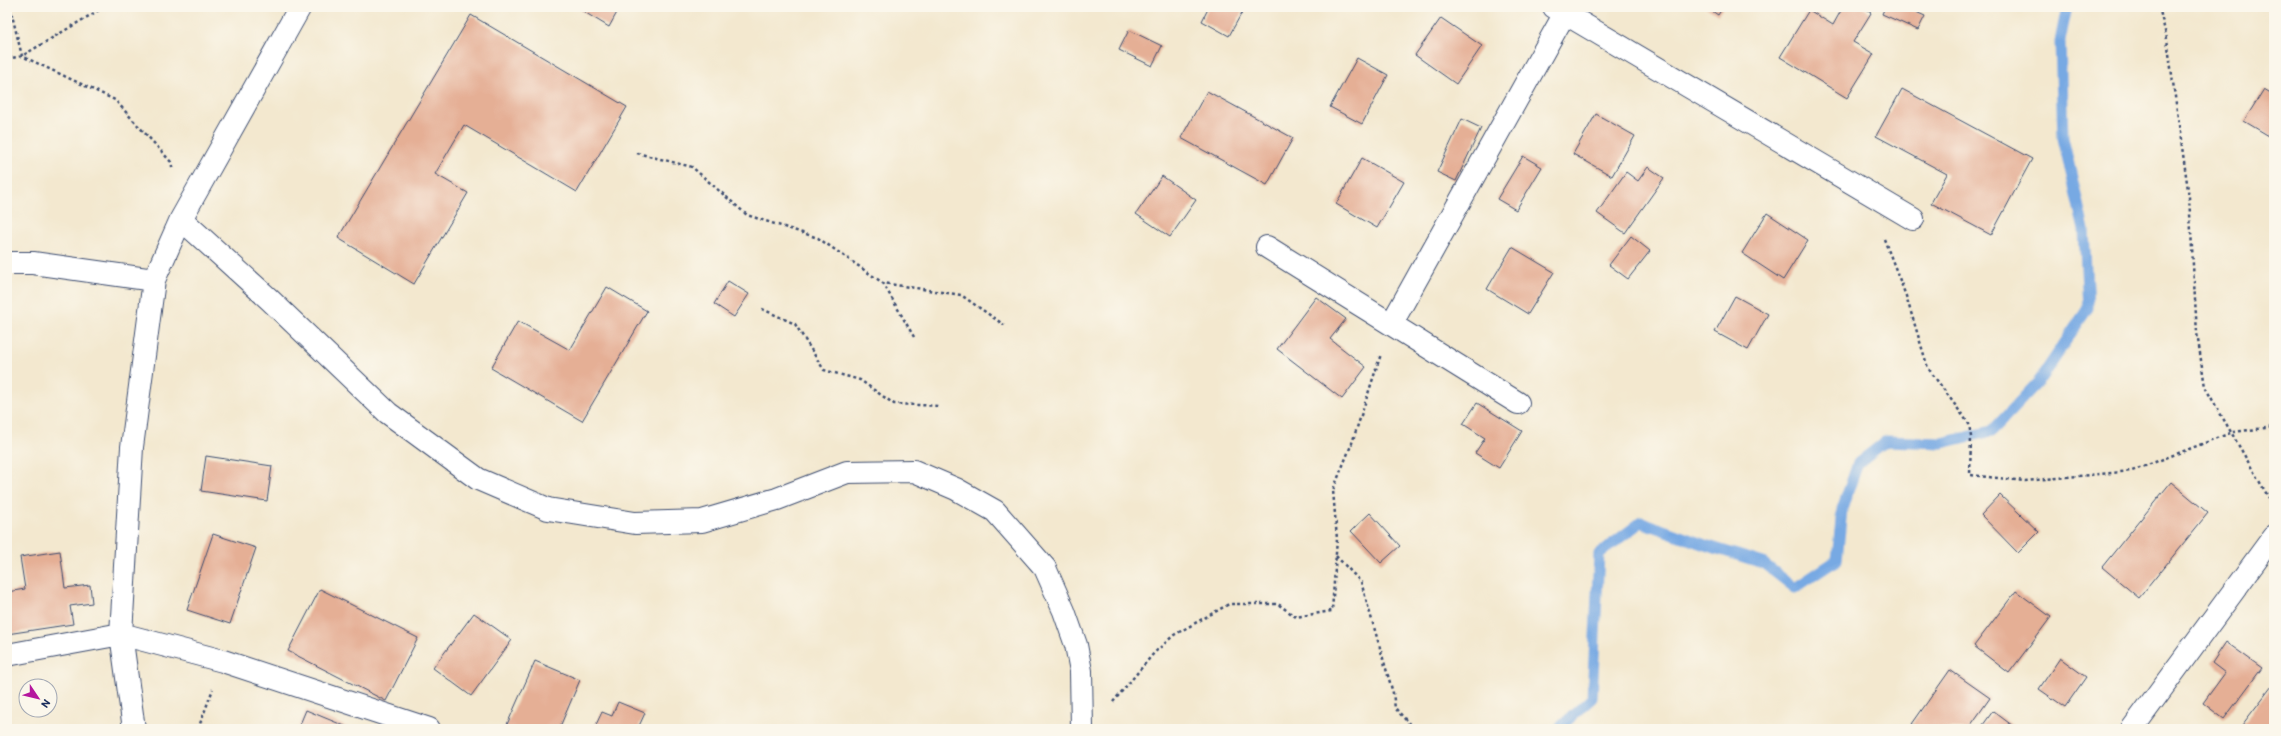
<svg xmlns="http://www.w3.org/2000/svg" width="2281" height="736" viewBox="0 0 2281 736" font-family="Itim,sans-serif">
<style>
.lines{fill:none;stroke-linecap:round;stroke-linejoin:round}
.stream{stroke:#77a9e3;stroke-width:11}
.building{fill:#e5af95}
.minor-casing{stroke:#3b4b6f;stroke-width:24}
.path{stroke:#3b4b6f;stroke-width:2.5;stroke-dasharray:3 3;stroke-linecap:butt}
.minor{stroke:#fff;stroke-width:22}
</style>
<rect width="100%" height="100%" fill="#fbf7ec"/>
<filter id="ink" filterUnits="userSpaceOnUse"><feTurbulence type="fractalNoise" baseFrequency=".025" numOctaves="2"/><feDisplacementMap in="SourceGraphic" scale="8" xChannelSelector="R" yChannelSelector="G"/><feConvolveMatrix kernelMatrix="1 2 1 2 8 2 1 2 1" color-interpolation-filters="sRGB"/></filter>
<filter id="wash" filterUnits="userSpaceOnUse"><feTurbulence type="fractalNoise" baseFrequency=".012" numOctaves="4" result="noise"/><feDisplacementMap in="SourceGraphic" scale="16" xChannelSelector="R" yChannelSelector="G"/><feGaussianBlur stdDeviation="0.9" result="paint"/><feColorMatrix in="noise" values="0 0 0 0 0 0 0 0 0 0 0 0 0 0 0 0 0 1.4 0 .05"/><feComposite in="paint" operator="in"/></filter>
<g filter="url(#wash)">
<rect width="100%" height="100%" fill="#f3e8cf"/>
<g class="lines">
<path class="stream" d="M1558 729 1592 698 1599 554 1641 522 1705 545 1763 563 1795 588 1837 560 1842 509 1858 463 1886 441 1942 443 1992 431 2039 381 2088 308 2084 230 2063 138 2060 41 2067 7"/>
</g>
<g id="blocks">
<path class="building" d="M576 7H620L609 27Z
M1209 7H1245L1229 36 1202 21Z
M1706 7H1723L1718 15Z
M1843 7H1862L1871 13 1853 42 1874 54 1847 98 1780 57 1809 10 1833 25Z
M1885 7H1905L1925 16 1918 30 1882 14Z
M471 15 627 107 577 192 464 125 435 174 468 193 414 284 338 238Z
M1441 18 1482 46 1456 84 1415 55Z
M1129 30 1162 46 1152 66 1119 50Z
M1357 58 1388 75 1362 124 1330 107Z
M1902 89 2032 159 1991 235 1931 203 1947 174 1876 136Z
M2264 89 2274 95V139L2244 121Z
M1207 91 1293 138 1267 185 1181 138Z
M1596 114 1635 136 1612 176 1573 154Z
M1462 119 1481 128 1456 181 1437 172Z
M1523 156 1542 167 1516 210 1497 199Z
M1362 158 1404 182 1377 228 1336 204Z
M1648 167 1664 178 1625 233 1597 213 1626 172 1638 181Z
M1162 176 1196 200 1170 237 1136 214Z
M1767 213 1808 240 1783 280 1742 253Z
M1631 236 1650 251 1628 279 1609 265Z
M1512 247 1554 272 1528 314 1487 289Z
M728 281 749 294 734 317 714 304Z
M607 287 647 311 582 421 491 368 518 321 570 350Z
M1735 296 1768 314 1748 350 1715 332Z
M1316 297 1346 319 1330 339 1366 367 1342 399 1277 349Z
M1477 403 1522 431 1499 468 1475 453 1485 438 1463 424Z
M206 456 272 466 267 501 201 491Z
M2171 482 2208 513 2139 598 2102 567Z
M2000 495 2039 532 2018 553 1981 515Z
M1370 513 1400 546 1381 563 1351 531Z
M213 534 256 548 230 624 187 610Z
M60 551 65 588 90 585 92 603 70 606 73 624 7 634V592L25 589 20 557Z
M320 589 418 638 386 701 288 651Z
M2016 591 2051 617 2009 673 1974 646Z
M474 613 512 640 471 696 433 668Z
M2226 642 2262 668 2224 719 2203 703 2225 673 2212 663Z
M2060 658 2086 677 2065 707 2039 689Z
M535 661 580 680 559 729H505Z
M1950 670 1990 698 1968 729H1919L1912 724Z
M2272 686 2274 688V729H2239Z
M618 702 645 713 639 726 645 729H594L602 712 612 716Z
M306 710 352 729H298Z
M1993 711 2017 729H1980Z"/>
</g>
</g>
<g filter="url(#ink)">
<use href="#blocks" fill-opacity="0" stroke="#3b4b6f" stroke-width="1"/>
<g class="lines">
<g class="minor-casing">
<path id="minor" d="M1554 7 1913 219
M181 219 269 299 388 413 478 479 548 509 635 523 702 521 777 499 847 472 914 471 956 489 995 511 1045 568 1064 611 1076 645 1081 671 1082 729
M1267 247 1518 403
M7 263H33L154 280
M1392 323 1565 13
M7 655 121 634 223 661 429 729
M134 729 121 634 132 447 154 280 181 219 300 7
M2132 729 2274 536"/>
</g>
<path class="path" d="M10 7 22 56 115 100 171 162 173 171
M2159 7 2167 39 2189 197 2197 333 2205 387 2273 505
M7 59 22 56 104 7
M637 153 692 167 747 215 818 238 883 283
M1884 239 1906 296 1928 368 1969 424 1971 437 1970 475 2025 481 2132 471 2233 432 2274 427
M762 309 795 324 824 370 860 380 894 404 940 406
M914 337 883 283 961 295 1004 325
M1336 556 1361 582 1393 693 1395 708 1414 729
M1113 702 1154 653 1174 635 1229 604H1278L1296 617 1332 611 1337 539 1333 490 1352 443 1381 354
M198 729 213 689"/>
<use href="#minor" class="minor"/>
</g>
</g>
<rect width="2281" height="736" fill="none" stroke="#fbf7ec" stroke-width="24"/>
<g transform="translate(38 698) rotate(125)"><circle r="19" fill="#fbf7ec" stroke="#a1a7b3"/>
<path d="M0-3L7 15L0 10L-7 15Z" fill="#b5179e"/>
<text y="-6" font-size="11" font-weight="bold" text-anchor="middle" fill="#1b2f5e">N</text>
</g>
</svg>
